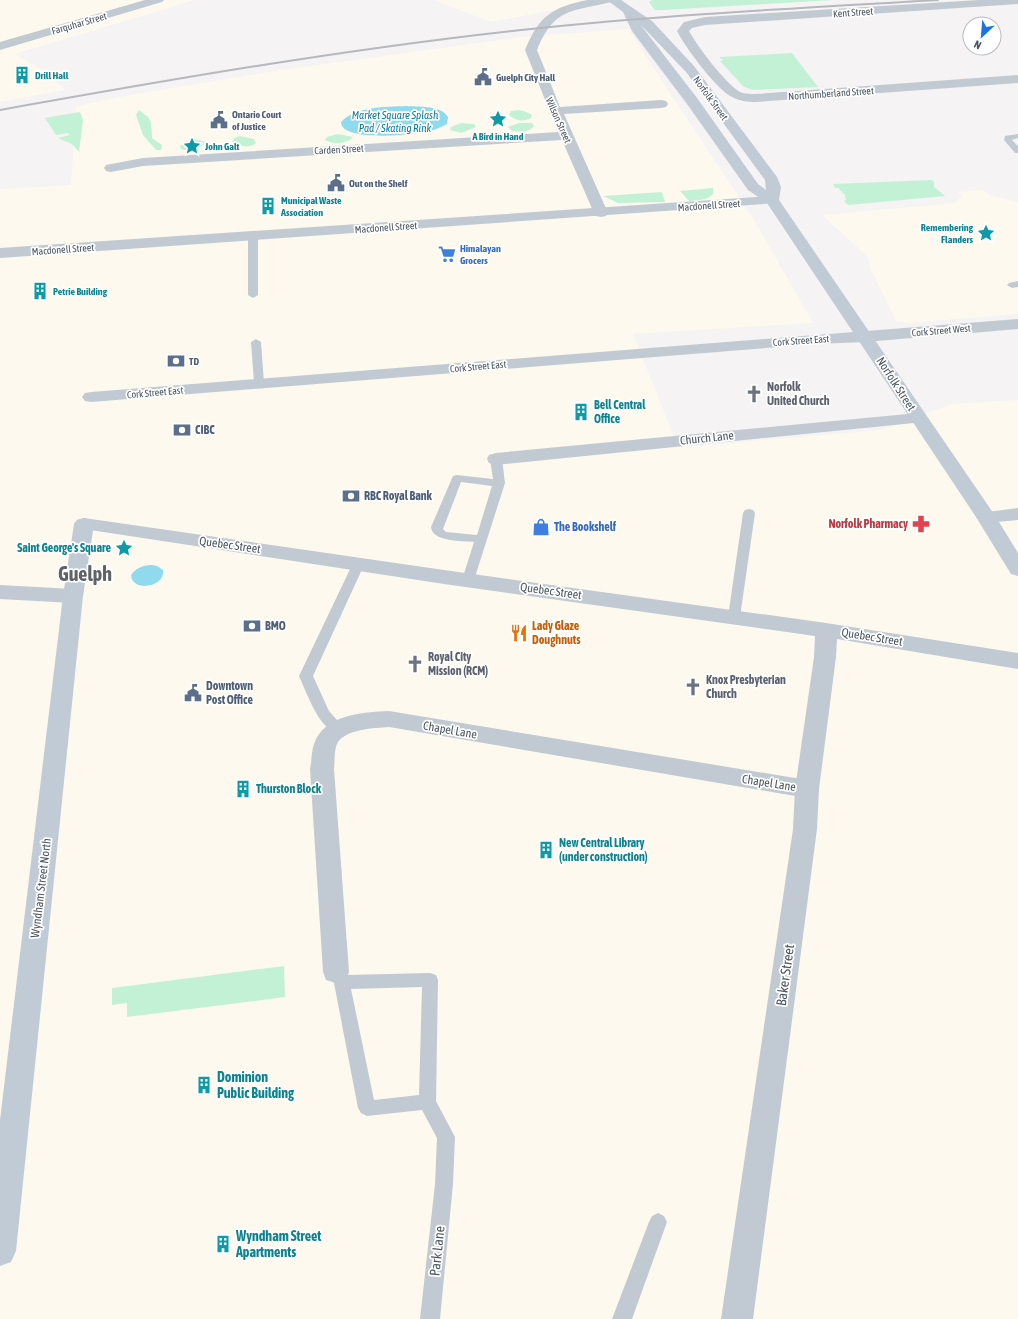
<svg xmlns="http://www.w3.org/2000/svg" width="1018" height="1319" viewBox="0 0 1018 1319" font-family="'Asap Condensed',sans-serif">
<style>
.commercial{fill:#fdf9ef}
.green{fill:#c3f1d5}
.water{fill:#90daee}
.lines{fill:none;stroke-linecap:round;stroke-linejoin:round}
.service{fill:#c1cad2;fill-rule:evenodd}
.minor{fill:#c1cad2;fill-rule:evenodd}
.tertiary{fill:#c1cad2;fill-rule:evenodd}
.secondary{fill:#c1cbd6;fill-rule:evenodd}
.rail{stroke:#b5b8bd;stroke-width:2}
.labels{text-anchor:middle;stroke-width:3.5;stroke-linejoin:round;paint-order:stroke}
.far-street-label{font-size:10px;fill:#4a5661;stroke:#fff}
.far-culture-label{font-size:10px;font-weight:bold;fill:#0d838f;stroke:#fff;text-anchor:start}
.far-service-label{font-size:10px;font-weight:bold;fill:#4e5e75;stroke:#fff;text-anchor:start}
.far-shop-label{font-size:10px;font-weight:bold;fill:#366cbe;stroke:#fff;text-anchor:start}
.far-water-label{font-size:11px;font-style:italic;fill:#0c7c9b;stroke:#fff}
.street-label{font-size:12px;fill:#4a5661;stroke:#fff}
.worship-label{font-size:12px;font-weight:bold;fill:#5b616d;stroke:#fff;text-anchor:start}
.culture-label{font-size:12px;font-weight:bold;fill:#0d838f;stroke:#fff;text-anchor:start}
.service-label{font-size:12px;font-weight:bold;fill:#4e5e75;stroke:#fff;text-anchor:start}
.health-label{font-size:12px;font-weight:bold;fill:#be3a42;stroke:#fff;text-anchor:end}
.shop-label{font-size:12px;font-weight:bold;fill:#366cbe;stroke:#fff;text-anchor:start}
.food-label{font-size:12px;font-weight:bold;fill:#c56008;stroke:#fff;text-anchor:start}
.near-street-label{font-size:14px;fill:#4a5661;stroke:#fff}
.near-culture-label{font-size:14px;font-weight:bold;fill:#0d838f;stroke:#fff;text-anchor:start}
.town-label{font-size:20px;font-weight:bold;fill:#5f6368;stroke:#fff}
</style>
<rect width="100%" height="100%" fill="#f5f3f3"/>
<path class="commercial" d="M0 0H195L15 54 41 69 66 90 0 102Z
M434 0H578L588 4 491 22Z
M628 29 754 220 813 323 633 334 678 447 880 430 952 404 1018 400V1319H0V189L71 185 76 106 130 95 281 70 520 37Z
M983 190 990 195 1018 202V314L908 323 896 321 870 268 868 257 822 215 955 203 962 197 958 192Z"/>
<path class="green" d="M652 0H833L664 10H655L649 2Z
M792 53 818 87 753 90 744 87 720 61 723 60 719 57Z
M139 110 148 117 151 123 152 138 162 145 161 150H156L143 135 136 115Z
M518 110 524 111 532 115 531 118C524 122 515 121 509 115L511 111Z
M80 112 83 120 79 152 72 144 58 138 69 135 68 133 56 135 45 118Z
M461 123 474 124 476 127 461 133 450 130 451 127Z
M519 123H532L534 126C530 132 519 132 512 131L508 127Z
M338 134 353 137C347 144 333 145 325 140L327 137Z
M240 136 254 139 256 143C250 149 239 146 232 142L234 138Z
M194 139 204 141V144C198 149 189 152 181 149L180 147 183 143Z
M932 180 934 182V187L945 196 848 205 844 201 846 200 845 195 838 188H835L833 184Z
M713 188V194C706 201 698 200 689 201L680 191Z
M662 192 665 202 618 203 603 196Z
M284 966 285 997 127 1017V1003L112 1005V988Z"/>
<path class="water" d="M406 106C418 107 441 105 448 117L447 124C440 128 432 131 424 132 411 135 341 142 341 122 356 106 386 107 406 106Z
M152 565 157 566 163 570C166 587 132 593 131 575 136 568 143 565 152 565Z"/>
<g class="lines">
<path class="service" d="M1018 134V138L1012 140 1018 146V153H1015L1004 140 1005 136Z
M253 232 258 235V295L253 298 248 295V235Z
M1018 281V287L1012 288 1007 285 1009 283Z
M256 339 261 342 264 383 259 386 254 383 251 342Z
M496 456 502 459 505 483 474 580 472 583H464L462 580 474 542C463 541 432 542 431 527L453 476 457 475 493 479 490 459ZM461 482 492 486 477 535 446 532 443 529Z
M749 509 753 510 755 513 740 617 738 620 734 621 730 620 728 617 743 513 745 510Z
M359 559 363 560 365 563 313 676 329 711 345 729 343 732C322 739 306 691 299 676L353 563 355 560Z
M336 965 342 967 346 975 430 973 436 975 438 980 436 1101 455 1137 453 1184 440 1319H420L435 1184 437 1138 422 1110 367 1116 361 1113 358 1108 334 983 328 972 330 967ZM422 987 419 1095 374 1100 351 989Z
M658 1213 664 1216 667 1222 632 1319H612L649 1222 652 1216Z"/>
<path class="minor" d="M145 0H164L162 2 0 50V42Z
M588 0H613L611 2C571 12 555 7 537 50L560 107 661 100 666 101 668 104 666 107 661 108 564 114 608 213 606 216 601 217 596 216 594 213 562 140 143 166 111 172 106 171 104 168 106 165 143 158 558 132 525 50C539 16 552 7 588 0Z
M979 0H1018V4L705 25 692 28 689 31C697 46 726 84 740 92 745 94 751 94 756 94L1018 75V83L756 102C748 102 739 101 732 97 717 90 685 47 677 31L684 22 705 17Z
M1018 319V329L865 342 816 344 91 402 85 401 82 397 85 393 91 392Z
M918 413 924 414 927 418 924 422 496 465 489 463 487 459 489 455 496 453Z
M1018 508V520L986 523 979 521 976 517 979 513Z
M0 585 73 589 80 591 83 596 80 601 73 603 0 599Z
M389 711 807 780 816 783 819 789 816 795 807 798 389 727C375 728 344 729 337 744 334 751 335 761 334 769L349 972 346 980 336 983 326 980 323 972 310 769C312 761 311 752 314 744 324 715 362 712 389 711Z"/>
<path class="tertiary" d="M772 196 777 197 779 200 777 203 0 258V248Z
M84 518 444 570 826 623 1018 653V669L837 639 836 657 819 789 817 829 753 1319H721L793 829 795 789 814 657 815 636 444 584 77 528 74 524 77 520Z"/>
<path class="secondary" d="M607 0H621L652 21 694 66 777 177 781 187 779 200 996 517 1018 553V576L1011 574 976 517 767 203 748 190 687 104 632 31 623 12ZM640 24 686 72 765 180 766 190 758 184 697 98Z
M84 518 91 520 94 524 83 596 16 1251 11 1262 0 1266V1120L63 596 74 524 77 520Z"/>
<path class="rail" d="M0 110C173 79 346 49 521 30 660 15 799 8 938 0"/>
</g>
<defs>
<g id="building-bare" transform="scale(1.38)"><path d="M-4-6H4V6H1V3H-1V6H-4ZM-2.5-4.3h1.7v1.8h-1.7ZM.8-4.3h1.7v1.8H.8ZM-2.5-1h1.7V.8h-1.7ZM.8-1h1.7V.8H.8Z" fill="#0f9aa8" stroke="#fff" stroke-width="2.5" paint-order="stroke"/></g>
<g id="civic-bare" transform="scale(1.38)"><path d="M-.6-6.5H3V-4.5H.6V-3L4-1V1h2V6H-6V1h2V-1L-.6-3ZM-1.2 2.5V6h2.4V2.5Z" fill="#5c6f8a" stroke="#fff" stroke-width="2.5" paint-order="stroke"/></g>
<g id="sight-bare" transform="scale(1.38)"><path d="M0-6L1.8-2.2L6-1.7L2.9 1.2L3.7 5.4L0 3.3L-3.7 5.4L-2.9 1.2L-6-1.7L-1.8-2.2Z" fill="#0f9aa8" stroke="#fff" stroke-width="2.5" paint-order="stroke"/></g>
<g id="supermarket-bare" transform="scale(1.38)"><path d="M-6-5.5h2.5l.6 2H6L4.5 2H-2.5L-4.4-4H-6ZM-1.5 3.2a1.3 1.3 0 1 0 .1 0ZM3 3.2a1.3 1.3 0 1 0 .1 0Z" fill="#3f7fe0" stroke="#fff" stroke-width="2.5" paint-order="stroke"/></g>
<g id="bank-bare" transform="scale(1.38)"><path d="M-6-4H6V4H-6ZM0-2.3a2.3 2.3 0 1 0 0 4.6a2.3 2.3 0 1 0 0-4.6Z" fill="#5c6f8a" stroke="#fff" stroke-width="2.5" paint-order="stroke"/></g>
<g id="church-bare" transform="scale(1.38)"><path d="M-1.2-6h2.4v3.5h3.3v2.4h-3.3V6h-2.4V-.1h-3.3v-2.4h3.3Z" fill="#6b7280" stroke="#fff" stroke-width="2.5" paint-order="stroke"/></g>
<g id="pharmacy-bare" transform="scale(1.38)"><path d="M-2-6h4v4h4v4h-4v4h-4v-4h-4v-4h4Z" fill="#e0444e" stroke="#fff" stroke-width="2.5" paint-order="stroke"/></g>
<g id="shop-bare" transform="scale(1.38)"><path d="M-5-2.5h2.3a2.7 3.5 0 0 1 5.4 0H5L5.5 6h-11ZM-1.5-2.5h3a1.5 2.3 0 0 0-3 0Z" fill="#3f7fe0" stroke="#fff" stroke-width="2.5" paint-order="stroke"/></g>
<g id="restaurant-bare" transform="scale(1.38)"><path d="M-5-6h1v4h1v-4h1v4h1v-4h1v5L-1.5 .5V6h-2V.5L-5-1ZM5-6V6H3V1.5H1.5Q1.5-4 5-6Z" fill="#e8710a" stroke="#fff" stroke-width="2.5" paint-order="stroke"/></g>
</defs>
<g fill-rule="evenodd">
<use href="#building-bare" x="22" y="75"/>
<use href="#civic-bare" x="483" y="77"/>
<use href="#sight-bare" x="498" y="119"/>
<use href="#civic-bare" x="219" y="120"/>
<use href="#sight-bare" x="192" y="146"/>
<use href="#civic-bare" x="336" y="183"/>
<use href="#building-bare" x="268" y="206"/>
<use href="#sight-bare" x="986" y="233"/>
<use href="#supermarket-bare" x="447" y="254"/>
<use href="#building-bare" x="40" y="291"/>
<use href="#bank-bare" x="176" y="361"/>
<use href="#church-bare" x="754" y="394"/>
<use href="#building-bare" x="581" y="412"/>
<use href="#bank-bare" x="182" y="430"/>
<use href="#bank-bare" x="351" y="496"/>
<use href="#pharmacy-bare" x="921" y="524"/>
<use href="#shop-bare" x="541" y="527"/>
<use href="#sight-bare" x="124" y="548"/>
<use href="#bank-bare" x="252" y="626"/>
<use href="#restaurant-bare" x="519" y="633"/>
<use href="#church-bare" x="415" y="664"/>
<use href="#church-bare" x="693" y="687"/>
<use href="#civic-bare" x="193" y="693"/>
<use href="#building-bare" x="243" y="789"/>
<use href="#building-bare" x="546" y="850"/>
<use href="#building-bare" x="204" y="1085"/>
<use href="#building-bare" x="223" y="1244"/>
</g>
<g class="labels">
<g class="far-street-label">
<text transform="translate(853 12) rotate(-4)" y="4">Kent Street</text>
<text transform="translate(79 23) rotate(-16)" y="4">Farquhar Street</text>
<text transform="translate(831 93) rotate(-4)" y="4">Northumberland Street</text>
<text transform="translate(711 98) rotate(54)" y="4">Norfolk Street</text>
<text transform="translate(559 120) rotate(66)" y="4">Wilson Street</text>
<text transform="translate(339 149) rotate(-3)" y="4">Carden Street</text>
<text transform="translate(709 205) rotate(-4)" y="4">Macdonell Street</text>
<text transform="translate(386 227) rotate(-4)" y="4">Macdonell Street</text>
<text transform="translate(63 249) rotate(-4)" y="4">Macdonell Street</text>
<text transform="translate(941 330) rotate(-5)" y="4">Cork Street West</text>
<text transform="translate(801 340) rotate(-4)" y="4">Cork Street East</text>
<text transform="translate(478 366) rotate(-5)" y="4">Cork Street East</text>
<text transform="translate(155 392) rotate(-5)" y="4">Cork Street East</text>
</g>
<g class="far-culture-label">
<text x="35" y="79">Drill Hall</text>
<text x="498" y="140" text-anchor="middle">A Bird in Hand</text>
<text x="205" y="150">John Galt</text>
<text x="281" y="204">Municipal Waste<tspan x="281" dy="12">Association</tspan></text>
<text x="973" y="231" text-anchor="end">Remembering<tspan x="973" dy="12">Flanders</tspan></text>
<text x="53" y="295">Petrie Building</text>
</g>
<g class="far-service-label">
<text x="496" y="81">Guelph City Hall</text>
<text x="232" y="118">Ontario Court<tspan x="232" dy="12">of Justice</tspan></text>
<text x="349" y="187">Out on the Shelf</text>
<text x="189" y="365">TD</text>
</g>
<g class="far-shop-label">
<text x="460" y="252">Himalayan<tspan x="460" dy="12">Grocers</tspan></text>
</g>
<g class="far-water-label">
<text x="395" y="119">Market Square Splash<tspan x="395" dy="13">Pad / Skating Rink</tspan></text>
</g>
<g class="street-label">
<text transform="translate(896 384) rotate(57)" y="4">Norfolk Street</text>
<text transform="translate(707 438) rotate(-6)" y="4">Church Lane</text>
<text transform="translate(230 545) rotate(8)" y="4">Quebec Street</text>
<text transform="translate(551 591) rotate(8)" y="4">Quebec Street</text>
<text transform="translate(872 637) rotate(9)" y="4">Quebec Street</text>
<text transform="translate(450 730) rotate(10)" y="4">Chapel Lane</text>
<text transform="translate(769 783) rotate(9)" y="4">Chapel Lane</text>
<text transform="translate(41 888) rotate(-83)" y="4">Wyndham Street North</text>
</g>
<g class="worship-label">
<text x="767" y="391">Norfolk<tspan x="767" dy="14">United Church</tspan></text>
<text x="428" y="661">Royal City<tspan x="428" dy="14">Mission (RCM)</tspan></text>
<text x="706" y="684">Knox Presbyterian<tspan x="706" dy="14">Church</tspan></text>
</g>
<g class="culture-label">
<text x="594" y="409">Bell Central<tspan x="594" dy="14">Office</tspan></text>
<text x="111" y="552" text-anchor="end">Saint George's Square</text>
<text x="256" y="793">Thurston Block</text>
<text x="559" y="847">New Central Library<tspan x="559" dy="14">(under construction)</tspan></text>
</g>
<g class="service-label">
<text x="195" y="434">CIBC</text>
<text x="364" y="500">RBC Royal Bank</text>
<text x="265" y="630">BMO</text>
<text x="206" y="690">Downtown<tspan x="206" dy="14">Post Office</tspan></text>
</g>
<g class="health-label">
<text x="908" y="528">Norfolk Pharmacy</text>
</g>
<g class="shop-label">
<text x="554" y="531">The Bookshelf</text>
</g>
<g class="food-label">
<text x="532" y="630">Lady Glaze<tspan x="532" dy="14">Doughnuts</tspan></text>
</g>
<g class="near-street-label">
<text transform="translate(785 975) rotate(-82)" y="5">Baker Street</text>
<text transform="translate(437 1251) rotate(-84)" y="5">Park Lane</text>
</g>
<g class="near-culture-label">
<text x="217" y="1082">Dominion<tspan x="217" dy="16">Public Building</tspan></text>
<text x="236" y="1241">Wyndham Street<tspan x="236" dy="16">Apartments</tspan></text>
</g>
<g class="town-label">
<text x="85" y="581">Guelph</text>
</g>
</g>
<g transform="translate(982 36) rotate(206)"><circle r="19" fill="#ffffff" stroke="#b7bbc0"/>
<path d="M0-3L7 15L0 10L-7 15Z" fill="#1a73e8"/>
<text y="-6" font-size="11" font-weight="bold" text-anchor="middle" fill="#4a5661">N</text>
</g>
</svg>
